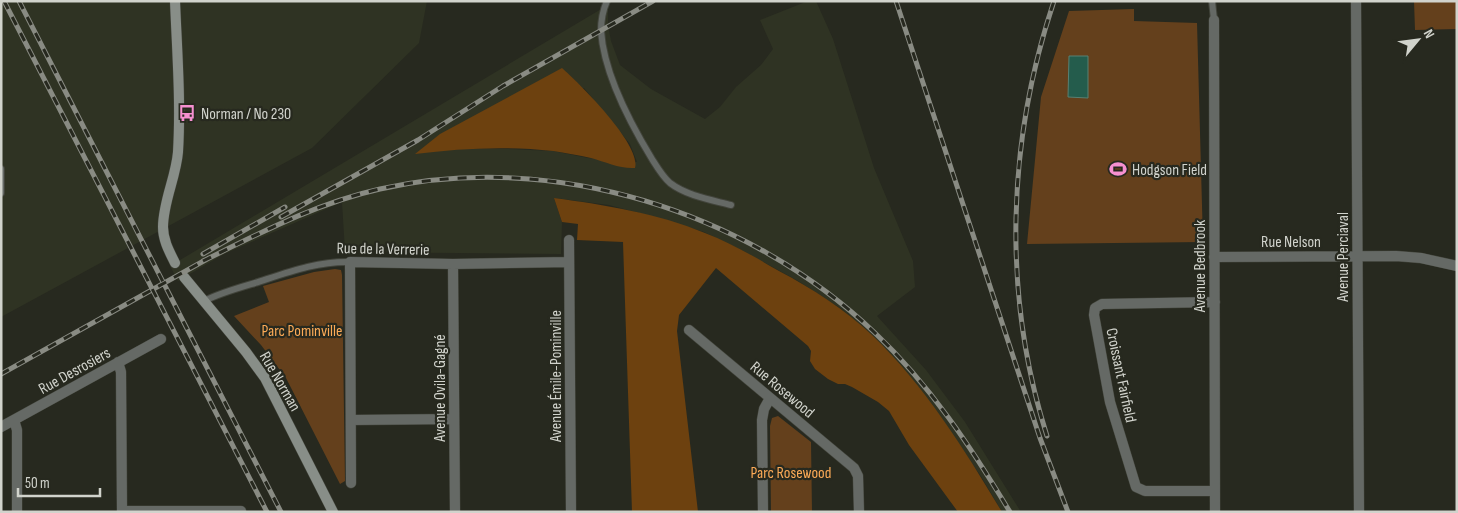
<svg xmlns="http://www.w3.org/2000/svg" width="1458" height="513" viewBox="0 0 1458 513" font-family="'Sofia Sans Condensed',sans-serif">
<style>
.built{fill:#2f3323;fill-rule:evenodd}
.green{fill:#64401c}
.forest{fill:#6d410f}
.water{fill:#245c4c;stroke:#588072}
.lines{fill:none;stroke-linecap:round;stroke-linejoin:round}
.lane-casing{stroke:#42443b;stroke-width:8}
.street-casing{stroke:#42443b;stroke-width:11}
.secondary-casing{stroke:#42443b;stroke-width:11}
.lane{stroke:#656965;stroke-width:6}
.street{stroke:#656965;stroke-width:10}
.secondary{stroke:#888e88;stroke-width:10}
.rail-casing{stroke:#898b83;stroke-width:5}
.rail{stroke:#27291f;stroke-width:3;stroke-dasharray:9;stroke-linecap:butt}
.labels{text-anchor:middle;stroke-width:4.5;stroke-linejoin:round;paint-order:stroke}
.poi-label{font-size:16px;fill:#d1d3cc;stroke:#27291f;text-anchor:start}
.street-label{font-size:16px;fill:#d1d3cc;stroke:#27291f}
.park-label{font-size:16px;fill:#fdab57;stroke:#27291f}
</style>
<rect width="100%" height="100%" fill="#27291f"/>
<path class="built" d="M1 1H427L419 43 312 148 1 317Z
M808 1H816L833 39 874 168 913 261 915 287 877 316 926 370 965 422 1021 512H1002L982 478 931 403 910 377 873 336 840 308 798 281 743 251 704 232 658 218 609 205 554 198 562 222 561 254 345 252 342 202 224 254 178 281 170 266 608 5V25L611 41 620 65 651 89 705 119 720 107 736 87 761 65 773 49 760 20ZM584 88 630 144 637 162 588 158 553 151 509 149 455 148 417 153Z"/>
<path class="green" d="M1414 1H1457V29L1415 30Z
M1134 9V21L1197 23 1203 242 1027 244 1041 97 1069 11Z
M335 269 341 270 342 275 345 481 340 484 286 378 261 345 234 316 269 302 263 286 314 272Z
M778 416 811 442 812 512H771L770 426 772 418Z"/>
<path class="forest" d="M562 68C579 83 642 145 635 168 620 169 606 162 591 158 579 155 565 153 553 151 507 146 461 148 415 154L440 134Z
M554 198C605 205 657 213 705 233 731 243 755 257 779 271 813 289 844 309 872 335 925 386 965 450 1002 512H958L909 445 889 411 878 402 852 387 845 384H838L828 379 815 369 810 361 811 351 808 346 716 268 679 315 677 331 698 512H632L623 242 577 240 578 224 562 222Z"/>
<path class="water" d="M1069 56H1088V98L1068 97Z"/>
<g class="lines">
<g class="lane-casing">
<path id="lane" d="M607 1C603 10 601 22 601 31 604 74 630 123 652 159 657 167 663 177 670 183 687 196 712 200 731 205
M1212 1 1214 20
M1 169V193
M204 301C220 293 238 288 255 283 286 273 317 261 350 262"/>
</g>
<g class="street-casing">
<path id="street" d="M1356 1 1359 512
M1214 20 1215 512
M569 240 571 512
M1214 257 1396 256 1421 258 1457 266
M453 264 455 512
M1215 302 1102 304 1095 308 1094 315 1110 402 1136 487 1145 491H1215
M689 330 854 468 858 476 859 512
M118 362 121 372 122 512
M14 420 17 430V512
M351 420 454 419
M1 427 161 339
M351 483 350 262 453 264 569 262
M122 511H241
M763 512 762 420 764 409 770 398"/>
</g>
<g class="secondary-casing">
<path id="secondary" d="M175 1C177 51 181 102 178 152 176 177 163 202 163 227 163 240 169 251 175 263
M184 277 246 352 265 378 333 512"/>
</g>
<use href="#lane" class="lane"/>
<use href="#street" class="street"/>
<use href="#secondary" class="secondary"/>
<g class="rail-casing">
<path id="rail" d="M4 1 267 512
M19 1 281 512
M896 1 1040 438 1068 512
M281 217 418 140 503 86 653 1
M203 254 285 207
M203 261C260 233 317 203 380 189 553 150 747 211 875 333 930 385 971 447 1010 512
M1 374 209 258
M1047 436C1002 294 1007 142 1054 1"/>
</g>
<use href="#rail" class="rail"/>
</g>
<defs>
<g id="bus-bare" transform="scale(1.35)"><path d="M-5-6H5V4H4V6H2V4H-2V6H-4V4H-5ZM-3.5-4V0h7V-4ZM-3.5 1.2v1.5H-2V1.2ZM2 1.2v1.5H3.5V1.2Z" fill="#f690d0" stroke="#27291f" stroke-width="2.5" paint-order="stroke"/></g>
<g id="stadium-bare" transform="scale(1.35)"><path d="M0-5a6.5 5 0 1 0 0 10a6.5 5 0 1 0 0-10ZM-3.5-1.8h7v3.6h-7Z" fill="#f690d0" stroke="#27291f" stroke-width="2.5" paint-order="stroke"/></g>
</defs>
<g fill-rule="evenodd">
<use href="#bus-bare" x="187" y="113"/>
<use href="#stadium-bare" x="1118" y="169"/>
</g>
<g class="labels">
<g class="poi-label">
<text x="201" y="119">Norman / No 230</text>
<text x="1132" y="175">Hodgson Field</text>
</g>
<g class="street-label">
<text x="1291" y="247">Rue Nelson</text>
<text transform="translate(383 248) rotate(1)" y="6">Rue de la Verrerie</text>
<text transform="translate(1342 257) rotate(-90)" y="6">Avenue Perciaval</text>
<text transform="translate(1199 266) rotate(-90)" y="6">Avenue Bedbrook</text>
<text transform="translate(74 370) rotate(-29)" y="6">Rue Desrosiers</text>
<text transform="translate(1122 375) rotate(78)" y="6">Croissant Fairfield</text>
<text transform="translate(555 376) rotate(-90)" y="6">Avenue Émile-Pominville</text>
<text transform="translate(281 381) rotate(60)" y="6">Rue Norman</text>
<text transform="translate(439 388) rotate(-90)" y="6">Avenue Ovila-Gagné</text>
<text transform="translate(783 389) rotate(40)" y="6">Rue Rosewood</text>
</g>
<g class="park-label">
<text x="302" y="336">Parc Pominville</text>
<text x="791" y="478">Parc Rosewood</text>
</g>
</g>
<rect width="1458" height="513" fill="none" stroke="#d1d3cc" stroke-width="5"/>
<g transform="translate(1418 40) rotate(61)" stroke="#27291f" stroke-width="4" paint-order="stroke">
<path d="M0-4L9 19L0 12L-9 19Z" fill="#d1d3cc"/>
<text y="-8" font-size="14" font-weight="bold" text-anchor="middle" fill="#d1d3cc">N</text>
</g>
<path d="M18 488v8h82v-8" fill="none" stroke="#d1d3cc" stroke-width="2.5"/>
<text x="25" y="488" font-size="15" fill="#d1d3cc" stroke="#27291f" stroke-width="4" paint-order="stroke">50 m</text>
</svg>
